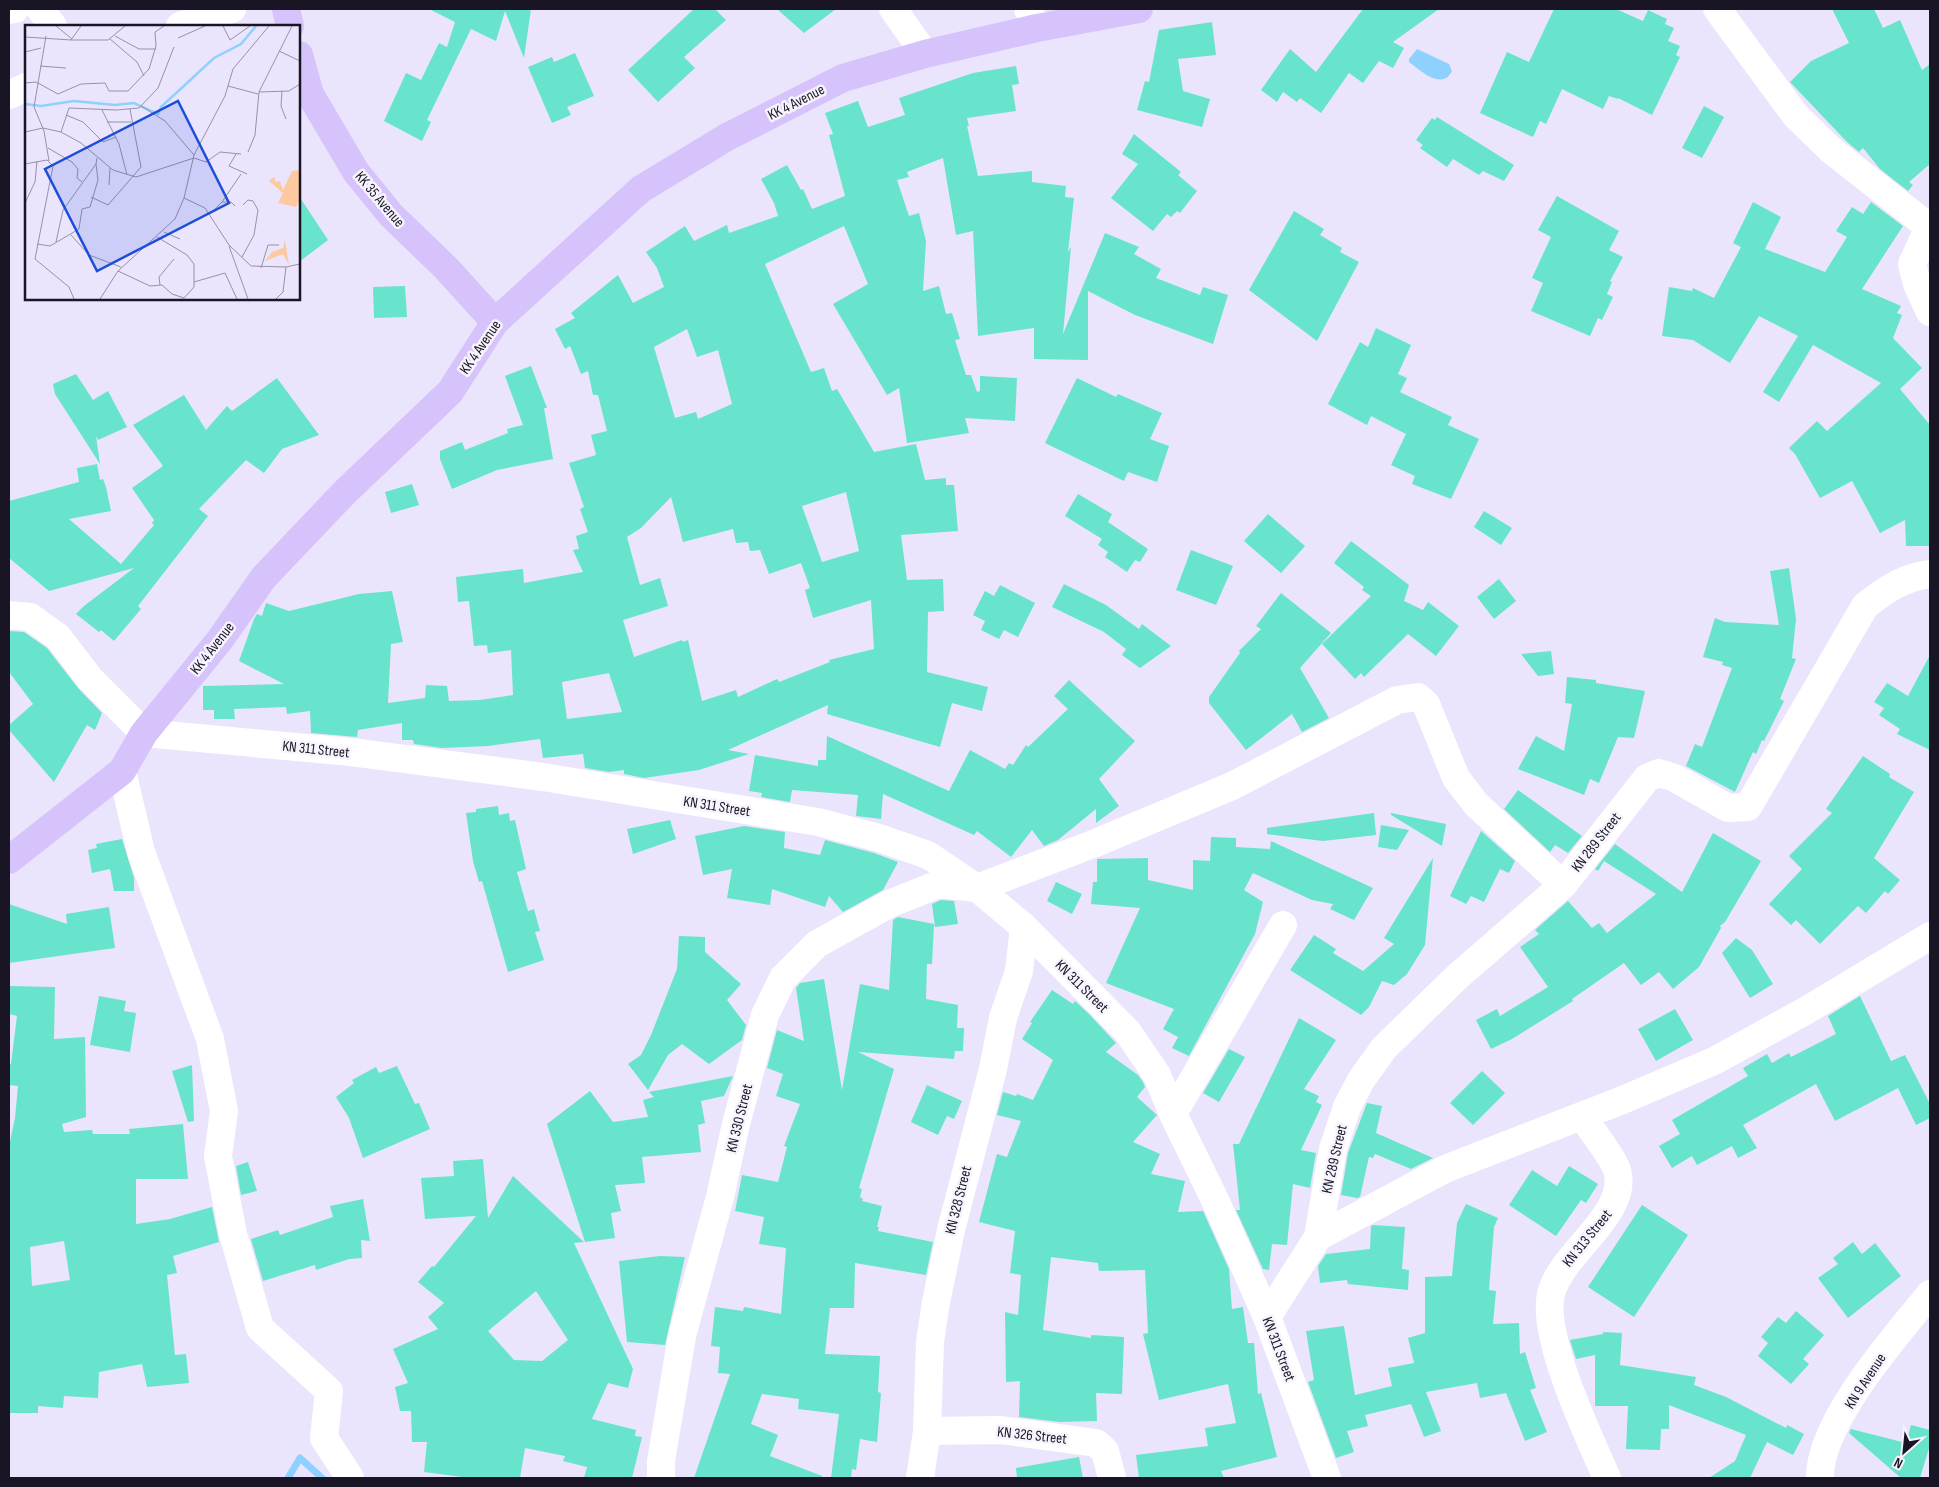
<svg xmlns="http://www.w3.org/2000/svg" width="1939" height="1487" viewBox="0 0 1939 1487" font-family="'Sofia Sans Condensed',sans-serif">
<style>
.water{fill:#8ed1ff}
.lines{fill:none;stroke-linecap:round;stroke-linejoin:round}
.stream{stroke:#8ed1ff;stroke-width:7}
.building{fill:#68e4cc;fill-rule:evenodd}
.minor{stroke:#fff;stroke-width:28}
.major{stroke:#d6c3fb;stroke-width:28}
.labels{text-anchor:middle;stroke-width:5;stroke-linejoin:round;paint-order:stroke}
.street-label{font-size:15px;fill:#1a1524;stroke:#f7f4fd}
.inset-river{fill:none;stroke:#8ed1ff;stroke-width:2.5}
.inset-road{fill:none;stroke:#9791a6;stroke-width:1}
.view{fill:#1d4ed8;fill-opacity:0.15;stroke:#1d4ed8;stroke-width:2.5}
.inset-edge{fill:none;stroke:#1a1524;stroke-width:2.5}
</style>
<rect width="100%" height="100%" fill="#ebe4fd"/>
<path class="water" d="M1417 49 1449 64 1452 71C1442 91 1421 71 1409 62V59Z"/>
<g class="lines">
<path class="stream" d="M288 1478 300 1458 322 1478"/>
</g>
<path class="building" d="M429 9H531L524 58 505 11 496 41 471 29 427 120 431 122 422 141 384 121 406 73 421 80 439 43 447 47 455 22Z
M694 9H715L726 20 684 57 695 68 658 102 628 70Z
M777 9H836L804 33Z
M1363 9H1439L1393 42 1404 48 1393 68 1379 61 1363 83 1349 73 1321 113 1300 98 1297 102 1283 92 1277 102 1261 90 1290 49 1316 72Z
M1554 9H1616L1643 21 1648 10 1667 19 1665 24 1674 28 1668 41 1680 46 1676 55 1680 57 1652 115 1618 98V99L1609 96 1603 109 1562 89 1546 124 1540 121 1533 137 1480 113 1507 52 1529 62Z
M1832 9H1874L1883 28 1900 20 1922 70 1930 64V164L1909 182 1913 185 1908 191 1880 169 1863 148 1859 152 1847 142 1790 82 1811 61 1849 43Z
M1212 22 1216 55 1178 59 1183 91 1210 99 1202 127 1137 110 1145 81 1149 82 1159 30Z
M575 53 594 96 567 107 571 115 552 123 528 67 552 57 554 62Z
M1016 66 1019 84 1012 85 1016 111 967 118 969 126H967L978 176 1032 171V182L1066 186 1065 197 1074 198 1068 252 1071 247 1063 334 1105 233 1139 247 1134 254 1161 269 1156 278 1200 295 1203 287 1228 295 1213 344 1135 315 1088 291V360L1034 359V328L978 336 973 231 956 235 943 158 907 172 909 177 897 180 909 216 919 213 926 241 923 291 939 286 946 314 952 313 960 339 955 340 966 375H971L977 392 980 391V376L1017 378 1015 421 965 418 969 433 907 443 899 388 887 395 833 304 868 284 844 226 765 264 811 372 824 368 832 391 837 389 874 452 916 444 925 480 946 478V485H954L958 531 901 535 907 580 943 579 944 611 928 612 927 672 988 687 982 711 952 703 940 747 827 714 828 705 728 750 749 754 699 770 644 778 624 774V770L609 772 585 768 583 754 543 758 540 739 488 746 442 748 414 744 413 740H402V723L358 730 357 737 311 733 310 711 287 714 286 707 234 709 235 719H214V710H203V686L284 684 239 661 254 619 257 614 262 616 266 603 289 611 359 594 392 591 403 642 391 644 388 703 425 698 426 685 447 686 449 701 480 700 513 695 511 650 488 653 487 645 474 646 469 601 458 602 456 577 523 569 524 583 583 572 573 550 579 549 576 536 588 532 580 509 584 507 569 463 596 455 591 435 607 431 598 395H593L588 371 581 374 570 346 565 349 555 329 575 318 571 313 618 275 633 303 664 287 657 268 646 252 685 226 694 241 727 225 729 233 778 216 774 203 761 179 787 165 801 190 803 189 812 209 845 196 829 135 833 134 825 113 858 101 868 127 905 115 899 98 973 73ZM687 329 697 357 718 350 732 404 698 419 696 412 675 418 654 347ZM846 492 859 551 822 562 802 506ZM671 497 683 542 733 529 736 543 748 542 750 551 760 550 769 574 801 563 810 588 805 590 813 618 871 600 874 649 829 660 830 662 779 682 777 679 738 697 736 690 702 701 688 640 683 642 682 640 634 657 623 620 668 606 660 578 640 585 627 537 641 528ZM609 673 622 712 567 719 562 682Z
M1704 106 1724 117 1702 158 1682 148Z
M1437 117 1514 165 1504 181 1483 171 1479 175 1453 159 1447 167 1420 148 1423 145 1416 140 1432 118 1435 120Z
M1134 134 1181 172 1178 175 1197 191 1180 213 1177 211 1171 217 1167 214 1153 231 1111 198 1138 164 1122 154Z
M299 196 328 240 299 262Z
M1557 196 1619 231 1609 250 1623 257 1610 281 1612 282 1607 294 1613 297 1602 320 1598 318 1590 336 1531 311 1543 283 1532 278 1551 237 1538 230Z
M1753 202 1781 217 1765 249 1825 272 1847 237 1836 231 1852 207 1863 214 1871 202 1903 226 1862 289 1901 306 1897 313 1902 315 1893 338 1922 368 1900 389 1930 425V546H1906L1905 520 1880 533 1852 481 1820 498 1795 454 1789 448 1817 421 1827 431 1881 383 1813 345 1779 402 1763 392 1798 336 1759 316 1730 363 1693 340 1662 336 1669 287 1692 291 1693 288 1714 298 1741 247 1733 243Z
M1294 211 1324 229 1320 235 1342 248 1340 252 1359 262 1317 341 1249 290Z
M405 286 407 317 374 318 373 287Z
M1376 328 1411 345 1398 374 1407 378 1400 392 1452 417 1448 425 1479 439 1451 499 1412 484 1415 476 1391 465 1406 434 1371 416 1367 425 1328 404 1360 342 1368 347Z
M531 366 547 408H544L553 459 497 470 452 489 440 459V451L462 442 465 450 508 433 507 429 523 425 505 376Z
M76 374 93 400 108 391 127 427 98 440 96 436 100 464 55 394 53 384Z
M277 378 319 435 282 449 264 473 246 460 199 509 208 516 138 606 141 609 114 641 101 630 99 632 76 614 84 606 134 568 49 591 9 558V501L79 482 77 468 97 464 100 480 103 479 106 487 111 511 69 519 121 564 154 525 152 523 154 520 132 488 163 466 133 425 184 395 206 430 227 406 232 411Z
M1077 378 1116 397 1118 394 1162 413 1150 439 1169 446 1157 482 1128 472 1124 481 1045 443Z
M412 484 419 505 391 513 385 492Z
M1078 494 1112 514 1108 522 1148 549 1140 562 1135 560 1127 572 1105 557 1108 552 1098 545 1102 539 1065 516Z
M1484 511 1512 528 1501 545 1474 527Z
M1268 514 1305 546 1281 573 1244 541Z
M1351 541 1409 585 1404 601 1423 610 1428 602 1459 626 1436 656 1408 634 1364 677 1361 673 1355 679 1322 644 1371 596 1362 590 1364 587 1334 563Z
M1191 550 1233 566 1216 605 1176 590Z
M1789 568 1796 619 1792 658 1796 659 1780 699 1784 701 1764 741 1762 740 1756 754 1753 752 1735 792 1686 766 1695 744 1702 747 1732 668 1722 665 1723 662 1703 657 1715 618 1725 622 1779 625 1770 571Z
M1499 579 1516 601 1494 619 1477 597Z
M1064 584 1106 605 1139 629 1142 624 1171 646 1140 668 1122 655 1126 649 1104 632 1052 607Z
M1000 585 1035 603 1018 637 1004 630 999 639 981 630 985 621 973 615 985 591 994 596Z
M1281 593 1331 633 1300 668 1329 718 1302 732 1292 714 1246 750 1209 703V697L1240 653 1239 651 1261 629 1256 626Z
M9 631 24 632 47 648 78 688 102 713 95 730 87 725 54 782 9 730V725L33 704 9 672Z
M1551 651 1554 674 1538 676 1521 654Z
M1930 655V750L1897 734 1900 729 1879 715 1884 708 1874 702 1887 683 1908 696Z
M1567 677 1596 680V683L1645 691 1634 738 1618 737 1599 783 1590 779 1584 795 1518 769 1536 736 1564 751 1572 704 1565 703Z
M1069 680 1135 741 1099 779 1119 806 1096 823V809L1058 840 1044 846 1032 830 1011 857 977 831 974 835 883 794 881 819 856 816 858 795 792 790 790 802 761 797 762 793 749 791 755 755 818 766V760H826L827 736 949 791 970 750 1005 769 1009 763 1013 765 1026 745 1028 747 1068 709 1054 696Z
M1863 756 1890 774 1889 777 1914 792 1874 858 1900 880 1888 894 1885 891 1866 913 1858 906 1820 944 1796 920 1791 925 1769 904 1802 869 1789 856 1832 813 1826 809Z
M1518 790 1582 836 1568 853 1555 845 1550 852 1504 809Z
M498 806 499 815 509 813 510 821 515 820 526 869 517 872 528 911 534 909 540 931 535 932 544 960 508 972 482 881 479 882 473 861 466 813 476 812V809Z
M1374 813 1376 835 1323 841 1267 834V828Z
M1391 813 1446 824 1442 846 1391 815Z
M670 820 676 839 633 854 627 829Z
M1381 825 1409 830 1397 850 1378 847Z
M744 826 785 832 784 848 820 855 825 840 874 853 898 862 883 890 843 912 829 896 825 907 772 889 770 905 727 898 732 869 703 875 695 836Z
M1481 831 1515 861 1509 873 1500 869 1484 902 1471 896 1466 904 1450 896Z
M1713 833 1761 861 1725 922 1720 926 1721 928 1699 967 1673 989 1659 972 1641 985 1624 963 1572 999 1573 1001 1512 1039 1491 1049 1476 1020 1497 1009 1500 1016 1548 987 1520 947 1539 934 1535 930 1568 901 1592 928 1599 923 1607 933 1656 894 1604 861 1598 871 1595 869 1615 844 1682 892Z
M1211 837 1236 838V847L1270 849 1271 841 1373 888 1354 920 1330 909 1333 904 1312 900 1253 873 1244 890 1263 902 1255 934 1189 1056 1172 1048 1178 1037 1163 1029 1174 1009 1106 983 1140 908 1091 904 1093 882H1097V859L1148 858V880L1193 890V860L1210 861Z
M122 839 134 878V891H114L110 869 92 873 88 850 97 848 96 844Z
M1433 858 1425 945 1407 974 1394 985 1382 981 1369 1007 1361 1015 1290 970 1314 935 1336 949 1333 953 1363 971 1394 944 1384 938Z
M1056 882 1082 894 1072 914 1047 901Z
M941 900 954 901 958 924 935 927 932 904Z
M9 904 67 924 66 914 109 907 115 948 9 963Z
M898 917 934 924 932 964H927L926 999 958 1005 957 1028H964L963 1051H955L954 1059 858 1052 894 1069 859 1188 862 1189 860 1197 863 1199 862 1201 882 1206 877 1227H879L878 1231 933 1242 926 1275 855 1263 854 1308H830L825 1354 880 1356 878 1392 881 1393 877 1442 860 1439 856 1470 852 1469 851 1478H831L839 1414 798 1409 799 1399 762 1394 751 1424 778 1435 770 1456 822 1476V1478H694L730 1374 718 1373 720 1347 711 1346 715 1307 743 1311 744 1307 781 1314 786 1248 759 1244 764 1217 735 1211 742 1175 778 1182 787 1147 784 1146 800 1104 776 1096 783 1074 767 1068 777 1030 804 1041 796 988 800 983 824 979 842 1090 860 984 889 990 893 920Z
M679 936 705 937V952L741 984 727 1000 746 1025 742 1040 709 1064 682 1044 668 1055 648 1090 628 1064 641 1055 651 1035 677 969Z
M1736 938 1752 950 1773 984 1750 998 1722 953Z
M9 986 55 987 54 1039 85 1037 86 1117 62 1124 64 1132 92 1130 93 1134H130L129 1129 183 1124 188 1179H136V1224L170 1219 212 1207 219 1242 173 1256 177 1273 167 1275 175 1355 186 1354 189 1383 147 1387 142 1364 99 1372 98 1398 64 1396 63 1408 38 1406V1413H9V1146L15 1118 18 1086 9 1085V1064H11L17 1016 9 1014ZM64 1241 70 1280 32 1286 30 1247Z
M1052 990 1073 1004 1075 1001 1089 1014 1116 1043 1106 1052 1138 1075 1143 1082 1145 1087 1137 1097 1157 1115 1133 1142 1160 1154 1151 1174 1185 1181 1178 1212 1203 1211 1229 1269 1232 1309 1243 1307 1248 1343H1254L1258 1394 1261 1393 1277 1457 1221 1471 1224 1478H1139L1136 1455 1208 1446 1205 1428 1236 1423 1228 1384 1159 1400 1143 1334 1148 1333 1145 1270 1099 1271 1098 1263 1051 1257 1043 1330 1091 1338V1335L1124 1337 1122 1394 1096 1393 1097 1421 1059 1422 1019 1417 1020 1381 1006 1382 1005 1312 1018 1315 1021 1275 1010 1273 1015 1231 979 1222 997 1154 1007 1157 1021 1121 997 1115 1003 1092 1016 1096 1017 1094 1033 1100 1053 1060 1022 1039 1032 1023 1030 1022Z
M99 996 126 1001 124 1011 136 1013 130 1052 90 1045Z
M1860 996 1891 1061 1905 1055 1930 1104V1118L1916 1125 1898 1088 1835 1121 1816 1084 1743 1125 1757 1148 1738 1158 1732 1146 1697 1165 1692 1156 1672 1168 1659 1146 1680 1134 1672 1120 1748 1076 1743 1068 1767 1054 1772 1063 1789 1053 1791 1057 1836 1034 1828 1016Z
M1675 1009 1693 1040 1656 1061 1638 1029Z
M1299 1018 1336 1040 1304 1089 1319 1096 1316 1102 1322 1105 1301 1150 1316 1153 1310 1188 1293 1184 1287 1245 1272 1244 1269 1270 1263 1269 1236 1210H1240L1233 1144H1239Z
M1229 1049 1245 1057 1219 1102 1203 1093Z
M192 1065 194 1121 188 1122 172 1071Z
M397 1066 415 1104 419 1103 430 1129 363 1158 349 1118 336 1097 354 1083 352 1080 376 1067 379 1073Z
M1482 1071 1505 1093 1473 1125 1450 1103Z
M733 1076 724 1096 701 1101 705 1123 698 1125 701 1152 642 1157 645 1183 615 1185 621 1211 611 1213 615 1238 585 1242 547 1124 590 1091 613 1122 648 1117 643 1100 654 1097 649 1092Z
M927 1085 962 1101 954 1119 947 1116 938 1135 911 1122Z
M1367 1103 1382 1106 1376 1133 1433 1158 1411 1169 1375 1154 1373 1158 1369 1157 1360 1197 1357 1198 1341 1195 1348 1153Z
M483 1159 488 1218 513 1176 584 1242 574 1243 633 1369 628 1388 608 1383 592 1419 636 1430 635 1436 642 1437 632 1478H584L587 1467 563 1461 565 1456 525 1448 520 1478H470L424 1472 427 1442H412L411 1411H400L395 1387 408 1383 393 1349 438 1329 428 1317 444 1303 418 1282 432 1266 434 1267 476 1216 425 1219 421 1178 454 1176 453 1161ZM536 1291 568 1340 542 1361 514 1360 488 1331Z
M248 1162 257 1191 241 1195 236 1166Z
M1569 1166 1598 1184 1586 1203 1581 1200 1556 1236 1509 1205 1532 1170 1557 1186Z
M363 1199 370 1241 361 1240 362 1258 349 1259 316 1270 315 1265 263 1281 251 1239 278 1230 280 1235 333 1217 330 1206Z
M1466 1204 1498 1218 1494 1227 1489 1290 1496 1291 1493 1324 1519 1323 1520 1354 1525 1352 1536 1388 1530 1390 1547 1432 1525 1441 1506 1393 1480 1398 1477 1383 1426 1392 1441 1431 1424 1437 1411 1404 1365 1415 1368 1426 1347 1431 1354 1452 1336 1458 1308 1382 1314 1380 1306 1331 1344 1326 1355 1395 1392 1386 1388 1368 1414 1363 1408 1338 1425 1333V1277L1452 1276 1457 1223Z
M1642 1205 1688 1235 1634 1317 1588 1287Z
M1373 1225 1405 1227 1402 1269 1409 1270 1408 1290 1348 1284 1347 1280 1320 1283 1318 1266 1326 1254 1370 1249 1371 1226Z
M1853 1242 1862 1254 1875 1243 1901 1276 1848 1318 1818 1278 1838 1264 1833 1258Z
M660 1256 685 1257 665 1345 627 1342 619 1261Z
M1796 1311 1824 1335 1803 1359 1809 1364 1791 1384 1758 1356 1768 1343 1761 1337 1778 1317 1786 1323Z
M1603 1332 1622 1333 1620 1365 1696 1377 1694 1385 1726 1397 1786 1428 1787 1425 1804 1434 1793 1455 1767 1442 1750 1478H1709L1735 1461 1746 1435 1669 1405V1429H1661L1660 1450 1626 1449 1628 1406H1595V1355L1576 1359 1570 1340 1603 1334Z
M1911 1425 1930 1430V1445L1920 1478H1901L1849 1433 1851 1429 1906 1443Z
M1079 1457 1083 1478H1017L1016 1468Z"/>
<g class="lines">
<path class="minor" d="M40 9 53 26
M893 9 925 54
M1028 9 1037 28
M1717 9 1796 116 1831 150 1929 227 1912 264 1917 284 1930 312
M9 10 15 9
M180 26 232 9
M9 95 26 87
M9 615 30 617 58 637 90 679 144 733 351 752 543 777 818 822 879 838 928 855 977 888 1024 927 1127 1031 1157 1075 1173 1114 1216 1202 1267 1317 1327 1478
M122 771 141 852 210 1039 224 1111 218 1156 233 1234 260 1328 329 1391 324 1438 350 1478
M1173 1114 1283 925
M1582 1116C1590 1128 1614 1159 1617 1170 1630 1214 1561 1252 1551 1294 1541 1337 1589 1437 1607 1478
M1318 1237 1333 1149 1347 1107 1361 1080 1384 1048 1457 977 1563 885 1647 778 1659 773 1675 778 1728 808 1748 807 1865 606C1885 590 1904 577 1930 574
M1267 1317 1318 1237 1445 1169 1620 1101 1716 1060 1807 1010 1930 936
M927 1431 1001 1430 1096 1443 1105 1451 1112 1478
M661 1478V1461L682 1336 720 1197 736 1124 765 1015 783 978 817 944 889 904 939 884 977 888 1093 844 1232 786 1397 700 1418 697 1426 704 1456 778 1476 804 1563 885
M920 1478 927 1431 930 1342 936 1302 951 1230 993 1069 1003 1018 1019 971 1024 927
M1820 1478C1819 1422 1896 1336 1930 1294"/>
<path class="major" d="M286 9 290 26
M299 55 310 94 356 172 391 215 446 268 495 322
M9 860 122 771 144 733 219 641 264 577 345 492 450 392 495 322 641 189 727 137 843 78 925 54 1037 28 1139 9"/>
</g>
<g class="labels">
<g class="street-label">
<text transform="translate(796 102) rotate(-27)" y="5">KK 4 Avenue</text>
<text transform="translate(380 199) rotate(50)" y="5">KK 35 Avenue</text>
<text transform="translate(480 347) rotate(-56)" y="5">KK 4 Avenue</text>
<text transform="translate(212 648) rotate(-52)" y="5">KK 4 Avenue</text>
<text transform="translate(316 749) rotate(6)" y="5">KN 311 Street</text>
<text transform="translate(717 806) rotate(9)" y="5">KN 311 Street</text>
<text transform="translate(1596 842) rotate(-52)" y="5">KN 289 Street</text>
<text transform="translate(1082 986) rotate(45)" y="5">KN 311 Street</text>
<text transform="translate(739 1118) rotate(-76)" y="5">KN 330 Street</text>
<text transform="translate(1334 1159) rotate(-77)" y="5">KN 289 Street</text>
<text transform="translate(958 1200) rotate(-76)" y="5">KN 328 Street</text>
<text transform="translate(1587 1238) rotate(-51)" y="5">KN 313 Street</text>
<text transform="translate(1279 1349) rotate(69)" y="5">KN 311 Street</text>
<text transform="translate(1865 1381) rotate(-57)" y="5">KN 9 Avenue</text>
<text transform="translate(1032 1435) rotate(6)" y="5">KN 326 Street</text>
</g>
</g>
<g transform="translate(25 25)">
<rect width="275" height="275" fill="#ebe4fd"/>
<path d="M275 145V174L271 182 253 178 258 168 244 156 249 152 251 157 255 156 258 165 267 146ZM260 215 264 240 258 229 240 236 247 227 258 223Z" fill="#fec9a0"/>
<path class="inset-river" d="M0 79 16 81 49 76 90 80 109 78 133 89 136 82 189 33 216 19 231 1"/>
<path class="inset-road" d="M31 1 47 14M198 1 205 15 225 1M21 11 9 82 19 106 24 136M90 11 114 24H131M0 12 46 15 56 1M153 13 180 1M85 14 112 37 119 51M46 15H83L100 1M254 26 275 36M0 27 16 23M15 41 41 43M0 58 11 57 33 69 56 59 80 58 84 66H103L124 44 131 21 130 7 139 1M203 61 233 69M257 66 256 81 261 94M234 67 264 66 275 59M116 81 140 96 169 130M77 85 94 119 102 150M41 90 58 97 78 117 91 112M82 97H106M0 107 18 103 36 107 56 118 88 145 111 152 169 133 181 137 195 127 216 129M36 107 44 83 92 85 114 83 133 63 149 22M23 123 47 137 53 144 52 153 57 157M223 127 230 110 234 67 267 1M211 129 204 141 222 149M0 139 22 135 28 141 10 234 44 262 49 274M84 160 85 143M66 172 83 180 116 142 105 84M159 173 180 183 204 220 226 241 261 242 275 239M197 177 216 149M0 178 10 157 12 136M185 189 197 177H206L210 181M139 207 155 214M46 210 64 230 96 242M132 212 162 230 169 239V262L159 273M31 217 38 185 71 139 72 133M12 219 25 221 54 204 57 184 65 182 73 155 71 139M204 221 223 274M217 232 229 210 233 185 228 176 223 175 218 180M236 243 243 220H254M93 246 125 261 137 260 147 269 159 273M169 257 200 248 212 274M135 260 134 252 149 234M75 274 93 246 150 194 159 173 169 130 200 71 208 44 244 1M251 274 258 267 261 242"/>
<path class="view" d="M153 76 204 178 72 246 20 144Z"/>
<rect width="275" height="275" class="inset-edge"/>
</g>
<rect width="1939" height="1487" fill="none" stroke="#1a1524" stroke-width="20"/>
<g transform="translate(1904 1452) rotate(207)" stroke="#f7f4fd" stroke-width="4" paint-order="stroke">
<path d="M0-4L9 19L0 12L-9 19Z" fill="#1a1524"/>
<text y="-8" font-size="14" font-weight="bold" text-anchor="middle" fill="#1a1524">N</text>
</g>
</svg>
